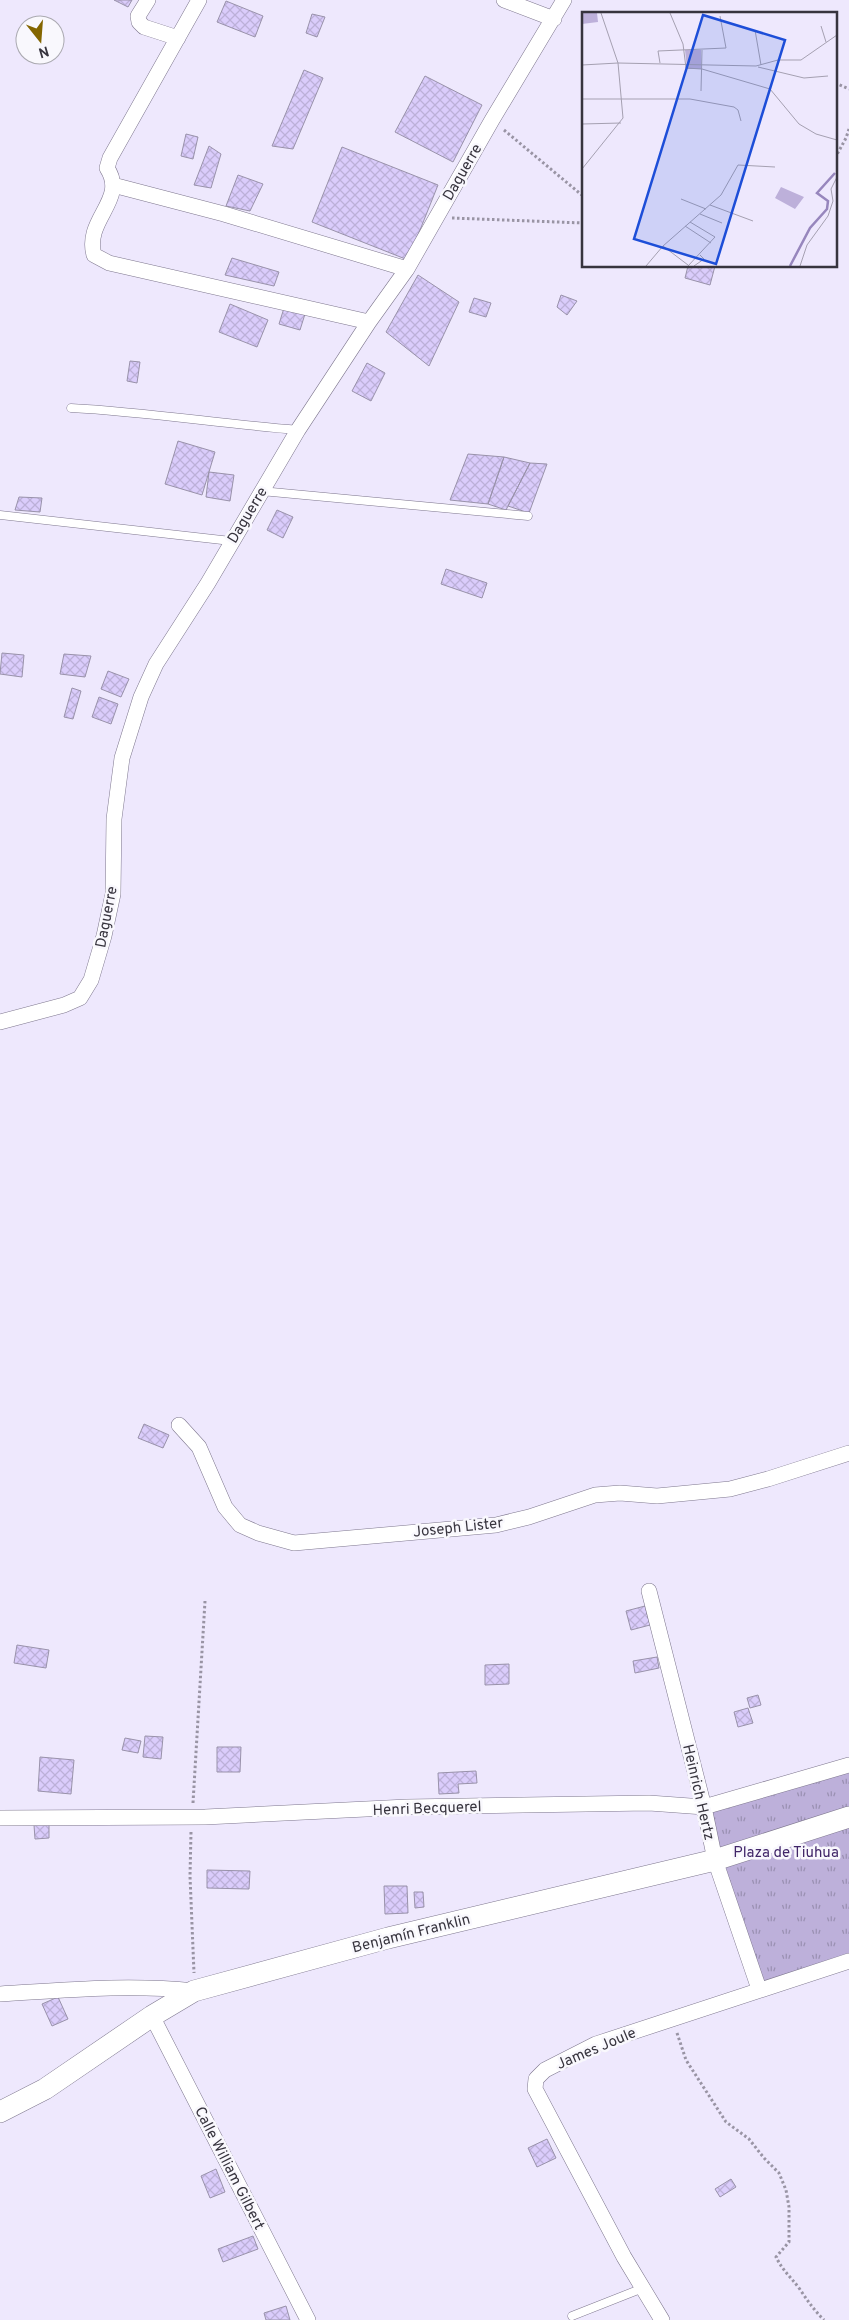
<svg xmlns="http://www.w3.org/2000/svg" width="849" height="2320" viewBox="0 0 849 2320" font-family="Overpass,sans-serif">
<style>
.park{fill:url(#park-tufts)}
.building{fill:url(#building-cross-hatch);stroke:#9992aa}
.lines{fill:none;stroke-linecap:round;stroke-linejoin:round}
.lane-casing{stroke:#7e778e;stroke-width:9}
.street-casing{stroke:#7e778e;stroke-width:16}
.secondary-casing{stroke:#7e778e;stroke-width:22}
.path{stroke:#9994a4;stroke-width:3;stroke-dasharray:2.5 2.5;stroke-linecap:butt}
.lane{stroke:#fff;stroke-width:8}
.street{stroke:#fff;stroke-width:15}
.secondary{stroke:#fff;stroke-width:21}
.labels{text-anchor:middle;stroke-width:5;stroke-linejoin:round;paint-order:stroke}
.street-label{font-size:15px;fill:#37343e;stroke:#f9f8fd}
.park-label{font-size:15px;fill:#402568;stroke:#f9f8fd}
.inset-river{fill:none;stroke:#9786bd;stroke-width:2.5}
.inset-road{fill:none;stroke:#a5a0b1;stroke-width:1}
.view{fill:#1d4ed8;fill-opacity:0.15;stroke:#1d4ed8;stroke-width:2.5}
.inset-edge{fill:none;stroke:#37343e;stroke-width:2.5}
</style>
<defs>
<pattern id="park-tufts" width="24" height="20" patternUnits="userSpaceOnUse" patternTransform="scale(1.25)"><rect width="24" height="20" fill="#bdb0da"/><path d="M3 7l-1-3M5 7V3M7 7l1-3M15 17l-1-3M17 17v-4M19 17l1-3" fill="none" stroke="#9a90b2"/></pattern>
<pattern id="building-cross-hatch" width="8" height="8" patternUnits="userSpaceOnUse" patternTransform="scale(1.25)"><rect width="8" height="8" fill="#daccfb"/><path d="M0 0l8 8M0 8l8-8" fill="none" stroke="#bcb0d8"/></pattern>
</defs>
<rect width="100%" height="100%" fill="#eee8fd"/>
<path class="park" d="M846 1767 849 1774V1959L763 1986 707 1809Z"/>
<path class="building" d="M114 0H132L128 7Z
M226 1 263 16 255 37 217 22Z
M312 14 325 17 317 37 306 33Z
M304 70 323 78 293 149 272 146Z
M425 76 482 105 453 162 395 132Z
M186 134 198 137 193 159 181 156Z
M209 146 221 154 211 188 194 185Z
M342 147 438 185 408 260 312 222Z
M238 175 263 184 250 211 226 206Z
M232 258 279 272 274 286 225 275Z
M688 266H715L710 285 685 278Z
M418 275 459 302 429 366 386 332Z
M561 295 577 301 567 315 557 307Z
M474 298 491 303 486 317 469 312Z
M230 304 268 320 257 347 219 332Z
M284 308 305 314 300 330 279 324Z
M130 361 140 362 137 383 127 381Z
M367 363 385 373 371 401 352 391Z
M178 441 215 452 202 495 165 484Z
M468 454 504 457 488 504 450 500Z
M504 457 530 463 506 510 488 504Z
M530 463 547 464 529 513 508 506Z
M209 472 234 475 230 501 206 497Z
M19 497 42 498 40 512 15 510Z
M277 510 293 517 283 538 267 530Z
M446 569 487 583 482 598 441 584Z
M2 653 24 655 22 677 0 674Z
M64 654 91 656 85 677 60 674Z
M108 671 129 679 121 697 101 689Z
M72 688 81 691 73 719 64 717Z
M99 697 118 704 111 724 92 717Z
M144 1424 169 1435 163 1448 138 1438Z
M645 1606 650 1625 631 1630 626 1611Z
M17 1645 49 1650 46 1668 14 1663Z
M657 1657 659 1668 635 1673 633 1661Z
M509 1664V1684L485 1685V1665Z
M758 1695 761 1705 750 1708 747 1698Z
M748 1708 753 1723 738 1727 734 1712Z
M145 1736 163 1737 161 1759 143 1757Z
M125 1738 141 1741 138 1753 122 1750Z
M217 1747H241L240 1772H217Z
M40 1757 74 1760 71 1794 38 1791Z
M476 1771 477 1783 458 1784 459 1793 439 1794 438 1773Z
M49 1824V1838L35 1839 34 1825Z
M207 1870 250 1871 249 1889 207 1888Z
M384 1886H407L408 1913 385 1914Z
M414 1892H423L424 1907 415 1908Z
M58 1997 68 2019 52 2026 42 2004Z
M547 2139 556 2158 537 2167 528 2148Z
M216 2169 225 2192 210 2198 201 2176Z
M731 2179 736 2187 720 2197 715 2189Z
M253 2236 258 2249 223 2262 218 2249Z
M286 2306 290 2320H266L264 2313Z"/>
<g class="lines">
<g class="lane-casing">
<path id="lane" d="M71 408C147 412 222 424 298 430
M261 491 528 516
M0 515 231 541
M572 2316 643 2288"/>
</g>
<g class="street-casing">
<path id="street" d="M148 0 138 16 139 22 144 27 178 38
M199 0 110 158 107 168C128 200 84 219 94 255L109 263 369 322
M504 0 554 19
M113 185 224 214 407 269
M0 1022 64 1005 80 998 91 980 104 936 113 894 114 819 122 758 141 697 156 664 208 583 298 430 369 322 407 269 492 120 564 0
M179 1425 199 1447 225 1507 240 1525 258 1533 294 1543 496 1525 529 1517 595 1495 620 1493 657 1496 730 1489 768 1479 849 1453
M649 1591 704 1807 715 1860 759 1989
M0 1818 205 1817 407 1807 649 1803 704 1807 849 1765
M0 1994C65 1990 129 1984 194 1991
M152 2016 308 2320
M662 2320 624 2257 535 2089 536 2079 545 2070 596 2044 849 1961"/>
</g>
<g class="secondary-casing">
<path id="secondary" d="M0 2112 45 2089 152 2016 194 1991 388 1938 715 1860 849 1817"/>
</g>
<path class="path" d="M835 83 849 89
M504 130 583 196
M835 158 846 138 849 129
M452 218 583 223
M193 1803 205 1601
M191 1832 190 1876 194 1973
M677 2033 686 2060 726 2122 749 2139 764 2158 779 2173 786 2190 789 2207V2242L776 2257C783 2271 790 2276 799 2288 807 2300 814 2310 824 2320"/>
<use href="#lane" class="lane"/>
<use href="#street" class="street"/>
<use href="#secondary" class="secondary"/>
</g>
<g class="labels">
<g class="street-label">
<text transform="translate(462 172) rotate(-60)" y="5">Daguerre</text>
<text transform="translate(247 515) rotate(-59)" y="5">Daguerre</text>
<text transform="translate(106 917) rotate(-79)" y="5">Daguerre</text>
<text transform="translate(458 1527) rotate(-6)" y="5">Joseph Lister</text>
<text transform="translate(699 1792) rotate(77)" y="5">Heinrich Hertz</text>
<text transform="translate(427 1808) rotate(-2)" y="5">Henri Becquerel</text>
<text transform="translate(411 1933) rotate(-14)" y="5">Benjamín Franklin</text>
<text transform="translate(596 2048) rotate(-23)" y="5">James Joule</text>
<text transform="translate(230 2168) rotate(63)" y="5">Calle William Gilbert</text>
</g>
<g class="park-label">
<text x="786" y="1857">Plaza de Tiuhua</text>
</g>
</g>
<g transform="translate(582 12)">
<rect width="255" height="255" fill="#eee8fd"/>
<path d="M103 38H119V57H105Z" fill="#bdb0da"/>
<path d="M0 1H15L16 10 0 12ZM199 175 222 185 213 197 193 186Z" fill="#bdb0da"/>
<path class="inset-river" d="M208 254 228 216 245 197 246 189 235 181 253 161"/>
<path class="inset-road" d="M88 1 101 32 104 56 120 57 188 77 217 112 234 122 255 128M239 14 244 30M173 18 179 53M78 51 76 39 144 36 138 4M0 53 36 51 174 54 196 48H219L255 23M176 55 222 66 246 64M119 79 120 38M0 87H108L152 95 156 98 159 109M0 112 39 111M0 157 41 106 36 51 19 1M99 187 124 197M128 193 171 209M118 202 140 211M103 214 129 231M81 234 106 253M64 254 81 234 139 183 156 153 193 155M106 254 133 225 108 210M112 254 122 247 118 243M218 254 225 233 246 204 251 189 249 177 255 165"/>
<path class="view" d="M121 3 203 28 134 252 52 227Z"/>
<rect width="255" height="255" class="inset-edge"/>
</g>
<g transform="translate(40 40) rotate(163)"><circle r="24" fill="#f9f8fd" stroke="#abaab1"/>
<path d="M0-4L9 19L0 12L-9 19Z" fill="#846600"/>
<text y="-8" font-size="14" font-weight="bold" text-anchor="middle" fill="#37343e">N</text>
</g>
</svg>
